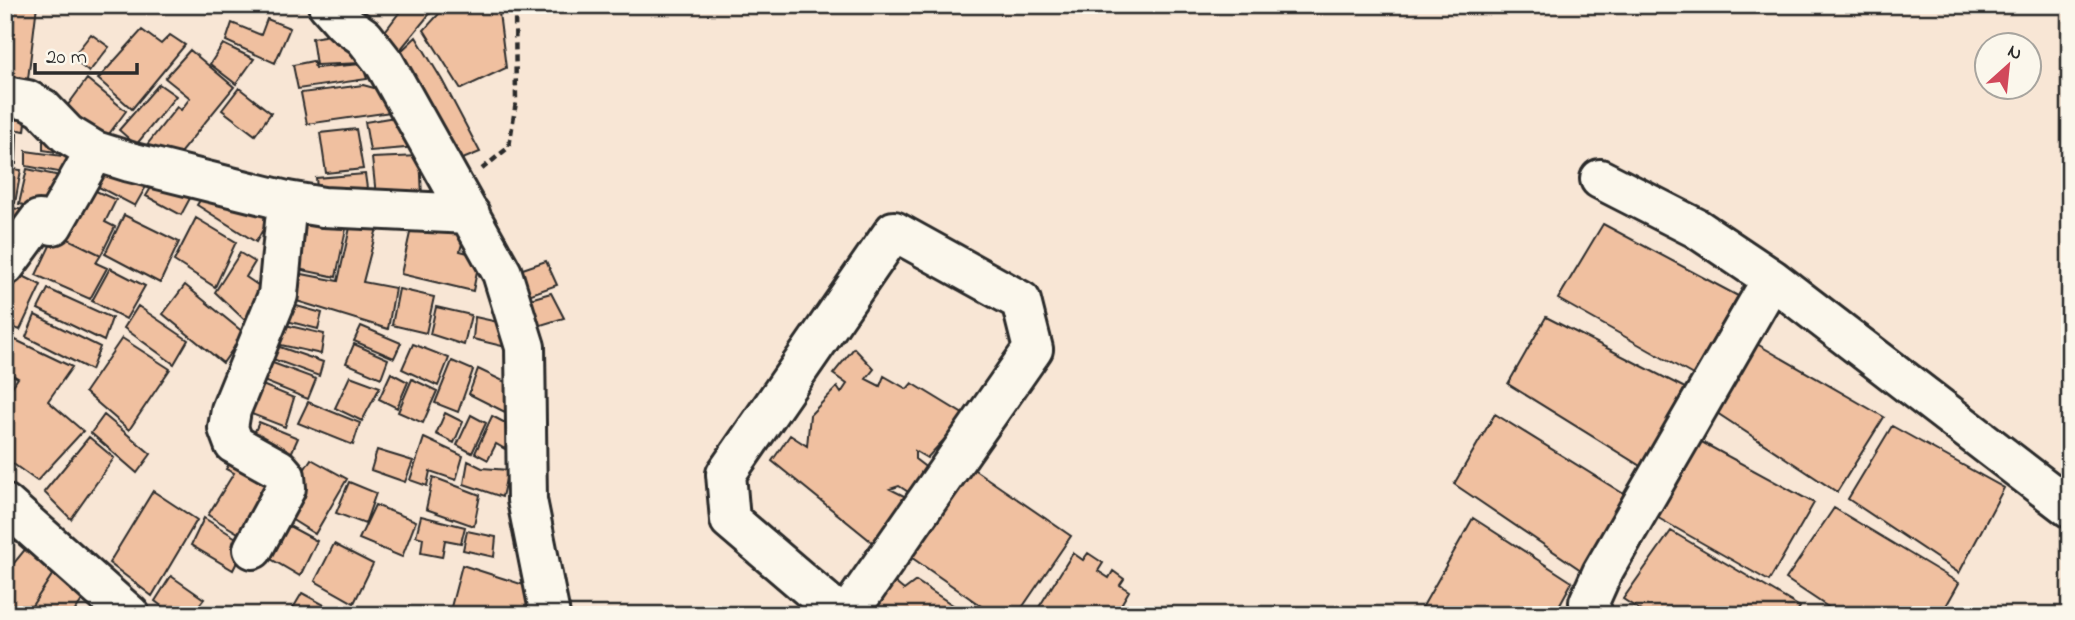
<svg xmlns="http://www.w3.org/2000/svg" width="2075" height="620" viewBox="0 0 2075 620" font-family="'Indie Flower',sans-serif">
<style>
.building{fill:#f0c0a0;stroke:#2b2b2b;stroke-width:2}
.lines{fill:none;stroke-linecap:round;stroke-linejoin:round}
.minor-casing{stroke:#2b2b2b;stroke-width:44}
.path{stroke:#2b2b2b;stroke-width:4.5;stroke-dasharray:7 5;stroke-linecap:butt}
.minor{stroke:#fbf7ec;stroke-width:38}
</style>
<rect width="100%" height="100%" fill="#f8e6d5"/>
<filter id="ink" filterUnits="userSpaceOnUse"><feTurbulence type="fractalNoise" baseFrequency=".0143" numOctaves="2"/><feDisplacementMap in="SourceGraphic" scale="14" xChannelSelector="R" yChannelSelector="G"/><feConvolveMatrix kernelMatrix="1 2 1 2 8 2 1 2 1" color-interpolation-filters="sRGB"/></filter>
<g filter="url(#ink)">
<path class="building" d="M7 5H37L27 87 5 84Z
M405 5H437L400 50 380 38Z
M447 5H498L506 68 461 89 424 30Z
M267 19 290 28 275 63 226 41 232 23 261 35Z
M142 30 161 44 170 35 185 45 132 109 98 79Z
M91 34 109 47 89 72 72 58Z
M330 35 357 44 362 63 316 65 312 38Z
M416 37 442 80 480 152 453 163 398 54Z
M223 44 254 59 236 84 210 64Z
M190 50 234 87 172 163 146 146 177 107 181 110 190 98 165 78Z
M313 61 315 68 362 64 367 79 298 89 293 65Z
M87 79 126 111 103 142 65 109Z
M159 84 176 96 136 145 119 130Z
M363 85 389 92 398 111 307 124 301 93Z
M239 88 271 113 255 135 222 110Z
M5 102 28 105 25 131 5 128Z
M407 115 417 147 370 151 365 122Z
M356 129 363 169 326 173 320 133Z
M5 133 17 134 16 164 5 163Z
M43 136 68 154 43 150Z
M26 151 70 157 69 174 26 166Z
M420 156 422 196 376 195 372 158Z
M101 162 148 183 135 206 91 183Z
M5 168 21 170 15 203 5 202Z
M27 169 65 177 55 211 19 204Z
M365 174 368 195 318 198 316 178Z
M158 176 196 187 181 215 146 196Z
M87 187 116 200 105 222 115 227 101 255 62 236Z
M208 188 274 210 256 242 197 205Z
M5 207 25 210 24 229 5 226Z
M124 215 179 242 160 283 105 254Z
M196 218 236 242 215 287 174 261Z
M299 222 347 224 336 277 293 268Z
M351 223 377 228 363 282 395 288 388 329 287 298 292 272 338 281Z
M412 224 464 236 460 251 480 256 473 291 401 274Z
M1603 224 1738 296 1693 375 1558 299Z
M56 233 101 255 96 263 107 268 90 299 36 275Z
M240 253 255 262 246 277 271 294 252 327 215 292Z
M546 261 557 285 520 298 514 272Z
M7 268 41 285 20 330 5 324V272Z
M110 268 145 286 126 319 92 301Z
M185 285 244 333 223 363 163 314Z
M48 289 112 318 104 341 38 309Z
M399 289 434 297 426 333 392 325Z
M551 293 564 318 531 328 523 301Z
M282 302 322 313 318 329 279 319Z
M138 306 188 340 174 364 124 328Z
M436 307 471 315 464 345 430 334Z
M35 315 100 347 91 370 26 337Z
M475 317 507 324 506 347 473 339Z
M1546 317 1685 388 1642 467 1508 384Z
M277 323 324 334 321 354 272 343Z
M361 326 401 343 394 358 354 341Z
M5 335 72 367 48 401 83 431 37 481 5 458V397L18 378 5 371Z
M122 338 170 369 129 430 85 392Z
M354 344 388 359 381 378 346 363Z
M413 344 449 358 438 386 402 369Z
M1757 344 1884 417 1837 492 1714 411Z
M274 345 323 362 319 376 270 358Z
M854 348 874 369 866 379 880 386 884 376 907 389 912 383 966 416 927 458 915 451V459L928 469 913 495 899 486 890 489 908 498 881 538 872 542 772 461 790 435 807 446 810 415 837 387 841 393 847 384 833 374Z
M262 359 316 379 308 399 256 378Z
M452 361 473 370 458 412 435 403Z
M478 369 518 388 509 414 469 394Z
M391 373 408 382 397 408 379 399Z
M350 376 380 387 362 421 335 408Z
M412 379 437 391 423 423 398 412Z
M255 382 294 398 285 427 244 411Z
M308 402 360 423 353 445 298 423Z
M445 413 463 422 454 443 436 434Z
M1495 414 1627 496 1581 570 1454 484Z
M104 415 151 454 137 473 91 433Z
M471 415 486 423 472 453 457 445Z
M492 416 515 428 505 449 496 444 488 460 475 453Z
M259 422 298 438 286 465 249 445Z
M1892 426 2004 488 1959 573 1848 499Z
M89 437 114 458 71 519 44 492Z
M424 438 463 456 456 480 430 471 427 486 410 480Z
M1698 440 1814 503 1769 581 1653 515Z
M377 450 413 461 405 482 371 470Z
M236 453 281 485 250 540 208 515 234 473 226 469Z
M311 459 347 479 315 534 278 511Z
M468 461 482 468 508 470 502 497 464 484Z
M969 466 1071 536 1017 615H994L908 555Z
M433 477 480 495 474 526 426 509Z
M349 482 376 493 365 524 336 513Z
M153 491 197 520 152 596 109 563Z
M375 505 416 521 402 557 359 539Z
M1834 508 1959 583 1941 615H1840L1786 579Z
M421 516 465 527 461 543 445 540 442 557 421 553 423 538 416 536Z
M204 518 246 544 233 570 191 545Z
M1473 518 1572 582 1554 615H1418Z
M276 519 317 541 300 576 259 552Z
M5 524 20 535 5 555Z
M467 531 496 537 494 557 463 550Z
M1671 531 1800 607 1794 615H1648L1623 599Z
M31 542 56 569 26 615H5V574Z
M334 544 373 564 354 603 315 581Z
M1073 553 1083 560 1088 553 1103 563 1098 571 1109 578 1113 571 1124 579 1120 585 1129 591 1115 615H1034Z
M462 565 530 587 525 615H478L451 607Z
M56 569 87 593 72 615H26Z
M171 576 204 599 191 615H173L155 601Z
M887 576 904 590 916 581 968 615H882L873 609Z
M302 593 341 614V615H289Z
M358 606 375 615H353Z"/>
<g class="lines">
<g class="minor-casing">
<path id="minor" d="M328 5 344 23 364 37 385 64 502 273 525 347 527 500 550 615
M5 96 27 100 42 108 67 134 95 151 130 162 287 201 323 207 470 214
M1600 179 1696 228 1772 279
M5 266 39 220 53 225 95 151
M5 504 130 615
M253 549 286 488 285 476 279 469 234 444 228 428 231 410 278 295 287 201
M841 615 730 520 726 474 894 231 1021 301 1033 349 847 615
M1593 615 1589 602 1602 573 1772 279 2070 508"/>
</g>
<path class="path" d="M482 169 509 147 516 102 515 5"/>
<use href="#minor" class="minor"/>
</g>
</g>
<rect width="2075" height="620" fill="none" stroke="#fbf7ec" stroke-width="28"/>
<rect x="14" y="14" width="2047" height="592" fill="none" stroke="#2b2b2b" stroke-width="2.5" filter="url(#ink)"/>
<g transform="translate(2008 66) rotate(27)"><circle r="33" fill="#fbf7ec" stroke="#a8a59f" stroke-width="2"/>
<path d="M0-5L12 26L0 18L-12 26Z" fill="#d1495b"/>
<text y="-10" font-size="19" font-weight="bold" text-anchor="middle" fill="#2b2b2b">N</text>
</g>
<path d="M35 63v10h102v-10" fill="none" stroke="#2b2b2b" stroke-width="3.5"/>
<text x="46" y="63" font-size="21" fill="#2b2b2b" stroke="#fbf7ec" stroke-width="5" paint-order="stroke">20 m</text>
</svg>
